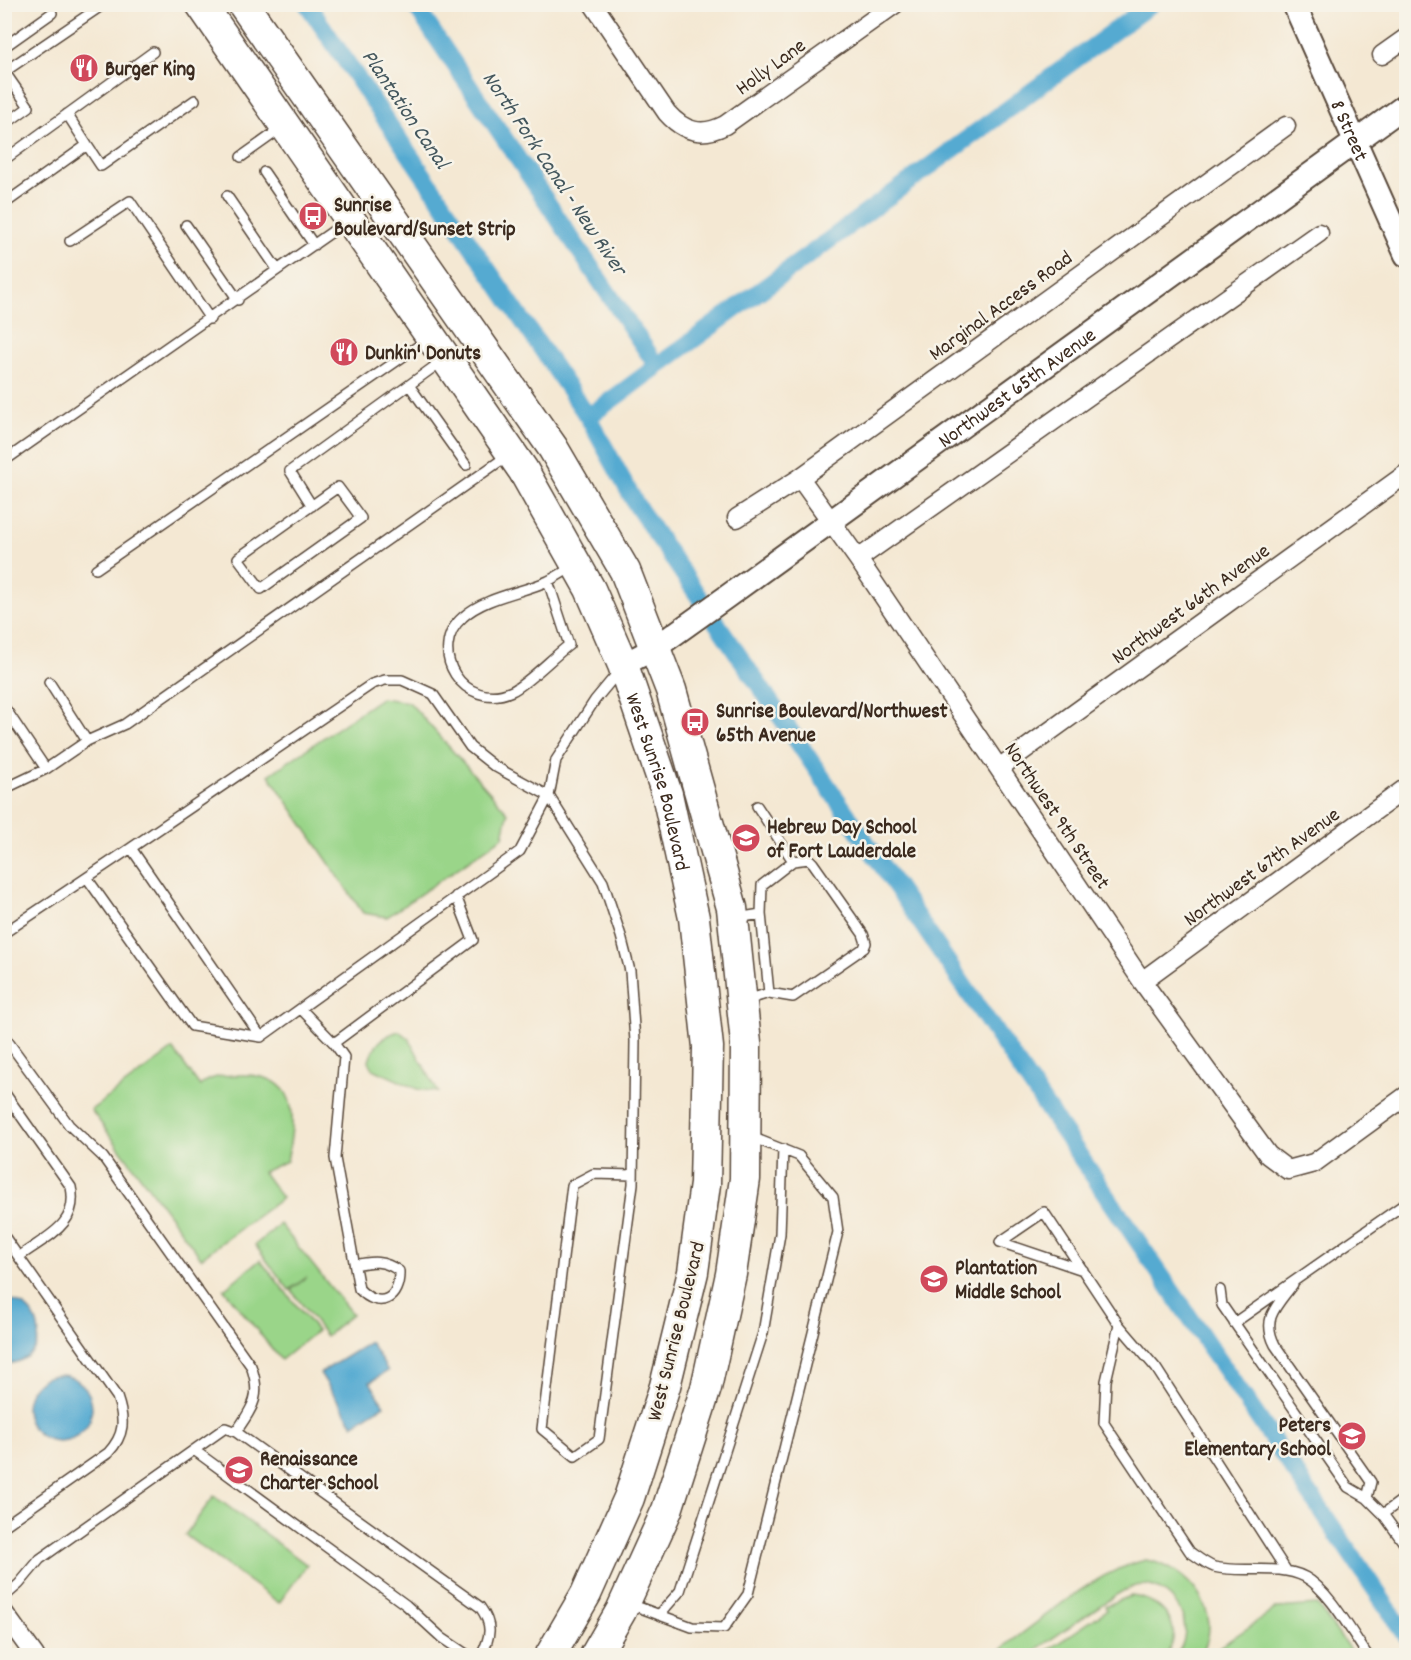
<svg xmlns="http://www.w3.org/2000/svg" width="1411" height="1660" viewBox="0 0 1411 1660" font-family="Dekko,sans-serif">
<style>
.green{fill:#9ad589;stroke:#6a8054;stroke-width:1.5}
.water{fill:#55aad1;stroke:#486a78;stroke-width:1.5}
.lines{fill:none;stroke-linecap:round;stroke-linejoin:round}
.canal{stroke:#55aad1;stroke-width:18}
.service-casing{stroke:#574639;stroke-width:12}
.minor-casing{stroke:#574639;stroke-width:21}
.tertiary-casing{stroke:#574639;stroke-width:26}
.trunk-casing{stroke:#574639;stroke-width:33}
.service{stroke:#fff;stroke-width:9}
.minor{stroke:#fff;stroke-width:18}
.tertiary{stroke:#fff;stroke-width:22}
.trunk{stroke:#fff;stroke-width:30}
.labels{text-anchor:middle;stroke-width:5;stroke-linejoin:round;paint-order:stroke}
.street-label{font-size:21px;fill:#3b2a1e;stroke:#f7f3e8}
.poi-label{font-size:21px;font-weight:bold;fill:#3b2a1e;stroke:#f7f3e8;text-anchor:start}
.water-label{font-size:22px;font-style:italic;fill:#44575d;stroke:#f7f3e8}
</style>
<rect width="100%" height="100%" fill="#f7f3e8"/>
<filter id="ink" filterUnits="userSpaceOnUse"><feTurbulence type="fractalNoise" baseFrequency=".0167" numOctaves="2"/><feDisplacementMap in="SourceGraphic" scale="12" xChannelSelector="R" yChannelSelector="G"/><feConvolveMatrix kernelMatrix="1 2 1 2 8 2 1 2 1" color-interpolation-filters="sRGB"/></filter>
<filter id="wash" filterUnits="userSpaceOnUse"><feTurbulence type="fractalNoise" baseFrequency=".008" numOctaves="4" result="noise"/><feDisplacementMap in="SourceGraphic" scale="24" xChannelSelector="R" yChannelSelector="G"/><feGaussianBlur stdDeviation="1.35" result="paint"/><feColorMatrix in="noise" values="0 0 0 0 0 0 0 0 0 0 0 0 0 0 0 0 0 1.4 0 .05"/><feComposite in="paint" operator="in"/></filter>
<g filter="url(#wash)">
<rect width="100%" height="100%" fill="#f4e8d3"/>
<path class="green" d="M381 698 409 702 508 813 503 837 387 917 363 913 269 775Z
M399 1031 409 1039 438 1092 417 1089 373 1069 369 1061C374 1044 383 1036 399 1031Z
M173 1049 200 1086C210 1076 225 1075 239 1075 300 1073 296 1115 287 1161L263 1172 282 1198 201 1258 91 1110Z
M280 1224 352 1314 326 1336 291 1290 307 1277 289 1290 255 1245Z
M260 1260 317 1331 281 1360 224 1289Z
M214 1496 307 1565 279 1603 185 1535Z
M1146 1560C1188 1567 1226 1613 1201 1655H1176C1197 1630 1178 1587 1143 1585 1133 1585 1125 1590 1116 1595L1028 1655H997L1009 1643C1051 1613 1095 1571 1146 1560Z
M1131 1596C1160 1598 1187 1627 1166 1655L1042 1654 1107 1610 1105 1606Z
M1317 1605 1354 1655H1208L1277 1608Z"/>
<path class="water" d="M4 1299C50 1304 50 1362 5 1364Z
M370 1342 388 1371 370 1382 384 1405 353 1425 320 1373Z
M26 1408a33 33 0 1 1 66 0a33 33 0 1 1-66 0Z"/>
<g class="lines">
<path class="canal" d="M307 4 588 417 637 506 1406 1635
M414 4 657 366
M588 417 1151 4"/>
</g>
</g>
<g filter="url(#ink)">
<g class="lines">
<g class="service-casing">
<path id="service" d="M4 47 52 13
M4 71 29 107 4 125
M4 72 104 4
M87 145 101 166 195 100
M241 157 283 127
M4 160 153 52
M264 172 314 245
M227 196 277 269
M4 204 87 145 67 114
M186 225 238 300
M70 241 130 201 210 319
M442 361 409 385 466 465
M4 461 346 222
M338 487 361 518 261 589 238 558Z
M312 506 290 471 409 385
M96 569 427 340
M548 581 569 645C554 656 527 684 512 691 464 713 425 650 463 617 485 597 521 593 548 581 556 577 564 572 572 567
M7 711 46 769 87 741 49 682
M87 741 125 724 507 456
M4 789 46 769
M757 806 793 861 762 885 761 914
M131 848 372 684 385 680H402L433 694 470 747 494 766 549 796 603 882 621 936 630 971 635 1041 633 1184 599 1439 575 1456 542 1429 572 1185 593 1174 633 1175
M87 878 192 1026 261 1037 520 851 549 796 556 760 595 700 620 670
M737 918 761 914 769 993 747 1000
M4 933 131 848 261 1037
M769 993 793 997 864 948 866 943 863 934 813 863 809 859 793 861
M302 1010 334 1043 473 940 456 896
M4 1036 69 1125 103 1157 251 1366C262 1396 253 1407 236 1432
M334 1043 344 1057 335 1158 359 1289C379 1310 400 1300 399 1271 384 1260 372 1261 355 1265
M4 1092 71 1187C79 1225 47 1236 20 1256
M4 1236 117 1397C125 1420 125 1435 108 1453L4 1526
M1000 1242 1044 1212 1119 1325 1156 1368 1286 1570
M1000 1242 1083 1270
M1293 1284C1277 1306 1261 1318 1275 1345L1371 1482 1367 1498
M1220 1290 1222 1305 1348 1487 1367 1498 1383 1514
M1234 1323 1406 1203
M1119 1325 1106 1381 1104 1423 1190 1552C1197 1557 1206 1564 1214 1567 1244 1574 1277 1563 1305 1577 1329 1590 1352 1633 1368 1656
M194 1450 406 1605 442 1638 469 1656
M1406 1497 1383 1514 1406 1546
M4 1597 19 1584 40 1559 225 1428 236 1432 480 1607C493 1625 491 1636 481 1656
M630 1604 692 1627 724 1628 748 1594 838 1232 833 1197 799 1156 749 1136
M659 1615 680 1591 763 1333 780 1234 783 1149"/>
</g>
<g class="minor-casing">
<path id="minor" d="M593 4 667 113C684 132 702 137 725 125L895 4
M1382 55 1406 38
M800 478 858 559 1142 981 1268 1155 1288 1170 1314 1163 1406 1096
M737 518 800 478 1286 126
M858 559 1319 233
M999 768 1406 474
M1142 981 1406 788
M4 1613 35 1656"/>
</g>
<g class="tertiary-casing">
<g id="tertiary">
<path id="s1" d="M1294 4 1406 255"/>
<path id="s2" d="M623 665 655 648 725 598 1406 105"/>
</g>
</g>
<g class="trunk-casing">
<g id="trunk">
<path id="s3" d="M201 4 523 470 590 589 623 665 667 794 694 918 708 1047 705 1184 693 1272 665 1386 629 1498 586 1594 550 1656"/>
<path d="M243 4 553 448 625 571 671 690 732 908 746 1043 745 1179 731 1274 706 1388 667 1510 621 1611 595 1656"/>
</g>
</g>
<use href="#service" class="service"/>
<use href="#minor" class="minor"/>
<use href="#tertiary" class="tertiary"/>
<use href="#trunk" class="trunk"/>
</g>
</g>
<defs>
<g id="restaurant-disc" transform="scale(1.5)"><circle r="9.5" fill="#d1495b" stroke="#f7f3e8"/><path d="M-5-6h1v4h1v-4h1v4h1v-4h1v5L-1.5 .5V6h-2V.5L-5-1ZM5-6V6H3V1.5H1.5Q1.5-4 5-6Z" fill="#fff"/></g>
<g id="bus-disc" transform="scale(1.5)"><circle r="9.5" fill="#d1495b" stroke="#f7f3e8"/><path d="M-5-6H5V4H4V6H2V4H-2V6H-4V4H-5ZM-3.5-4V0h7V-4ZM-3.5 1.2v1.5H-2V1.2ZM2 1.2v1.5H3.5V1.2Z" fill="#fff"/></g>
<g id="school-disc" transform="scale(1.5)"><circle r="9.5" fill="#d1495b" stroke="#f7f3e8"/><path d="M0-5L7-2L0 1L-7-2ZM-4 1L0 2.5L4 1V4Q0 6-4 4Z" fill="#fff"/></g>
</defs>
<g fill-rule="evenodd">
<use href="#restaurant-disc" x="84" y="68"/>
<use href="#bus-disc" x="313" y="216"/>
<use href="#restaurant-disc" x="344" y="352"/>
<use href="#bus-disc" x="695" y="722"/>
<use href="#school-disc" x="746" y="838"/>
<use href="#school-disc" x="934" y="1279"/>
<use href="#school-disc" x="1352" y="1436"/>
<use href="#school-disc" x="239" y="1470"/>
</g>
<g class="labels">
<g class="street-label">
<text transform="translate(770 66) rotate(-36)" y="7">Holly Lane</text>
<text dy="7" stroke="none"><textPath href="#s1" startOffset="138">8 Street</textPath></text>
<text transform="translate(1000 305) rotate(-36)" y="7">Marginal Access Road</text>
<text dy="7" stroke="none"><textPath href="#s2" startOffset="482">Northwest 65th Avenue</textPath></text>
<text transform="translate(1190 603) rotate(-36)" y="7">Northwest 66th Avenue</text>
<text dy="7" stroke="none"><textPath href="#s3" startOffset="908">West Sunrise Boulevard</textPath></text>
<text transform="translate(1058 815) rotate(56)" y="7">Northwest 9th Street</text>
<text transform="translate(1261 866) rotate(-36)" y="7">Northwest 67th Avenue</text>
<text transform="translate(675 1331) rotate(-76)" y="7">West Sunrise Boulevard</text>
</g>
<g class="poi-label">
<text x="105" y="75">Burger King</text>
<text x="334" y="211">Sunrise<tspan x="334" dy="24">Boulevard/Sunset Strip</tspan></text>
<text x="365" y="359">Dunkin' Donuts</text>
<text x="716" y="717">Sunrise Boulevard/Northwest<tspan x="716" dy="24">65th Avenue</tspan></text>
<text x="767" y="833">Hebrew Day School<tspan x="767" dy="24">of Fort Lauderdale</tspan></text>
<text x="955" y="1274">Plantation<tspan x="955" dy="24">Middle School</tspan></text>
<text x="1331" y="1431" text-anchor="end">Peters<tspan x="1331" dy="24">Elementary School</tspan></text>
<text x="260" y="1465">Renaissance<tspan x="260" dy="24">Charter School</tspan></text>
</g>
<g class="water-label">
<text transform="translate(407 108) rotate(56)" y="8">Plantation Canal</text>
<text transform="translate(556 172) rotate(56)" y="8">North Fork Canal - New River</text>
</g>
</g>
<rect width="1411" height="1660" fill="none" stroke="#f7f3e8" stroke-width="24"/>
</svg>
